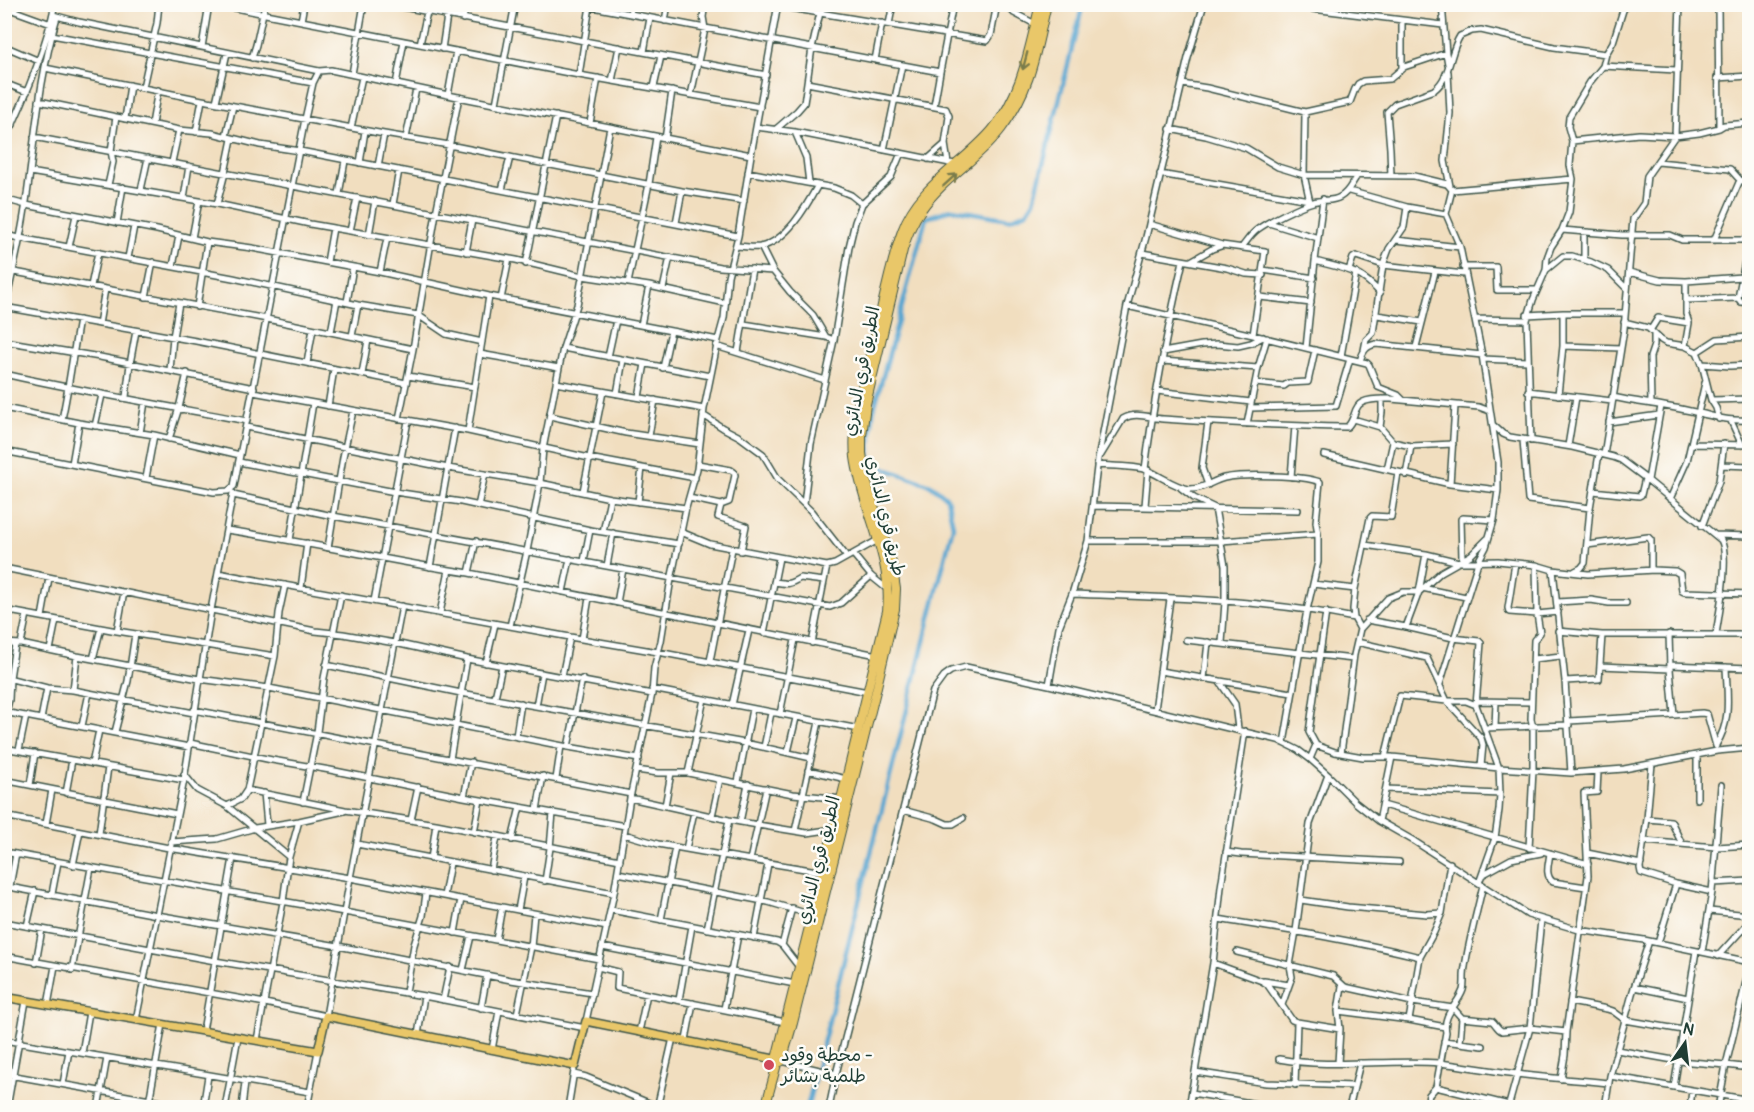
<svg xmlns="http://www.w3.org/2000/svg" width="1754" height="1112" viewBox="0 0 1754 1112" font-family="Pangolin,'Playpen Sans Arabic',sans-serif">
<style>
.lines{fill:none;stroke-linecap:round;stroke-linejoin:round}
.canal{stroke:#57a5d0;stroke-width:4.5}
.minor-casing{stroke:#3e5549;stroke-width:8}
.major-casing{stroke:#3e5549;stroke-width:10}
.highway-casing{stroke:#3e5549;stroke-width:10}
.minor{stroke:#fff;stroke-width:5}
.major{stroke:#e9c769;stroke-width:7}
.highway{stroke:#e9c769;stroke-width:8}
.oneway{stroke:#7a7b4c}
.poi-dot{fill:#d1495b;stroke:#fdfcf7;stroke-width:2}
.labels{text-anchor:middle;stroke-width:5;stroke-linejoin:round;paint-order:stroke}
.street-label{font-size:18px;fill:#1f3d34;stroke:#fdfcf7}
.poi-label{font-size:18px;fill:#1f3d34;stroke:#fdfcf7;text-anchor:start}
</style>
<rect width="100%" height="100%" fill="#fdfcf7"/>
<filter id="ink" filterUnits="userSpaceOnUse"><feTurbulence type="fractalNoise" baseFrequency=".0167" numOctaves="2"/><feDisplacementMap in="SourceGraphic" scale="12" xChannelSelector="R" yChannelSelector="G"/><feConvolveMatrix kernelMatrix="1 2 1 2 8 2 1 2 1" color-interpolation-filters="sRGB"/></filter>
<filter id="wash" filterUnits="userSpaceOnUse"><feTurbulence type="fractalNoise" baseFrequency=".008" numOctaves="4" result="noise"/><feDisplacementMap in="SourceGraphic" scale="24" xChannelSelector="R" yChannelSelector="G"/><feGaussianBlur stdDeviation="1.35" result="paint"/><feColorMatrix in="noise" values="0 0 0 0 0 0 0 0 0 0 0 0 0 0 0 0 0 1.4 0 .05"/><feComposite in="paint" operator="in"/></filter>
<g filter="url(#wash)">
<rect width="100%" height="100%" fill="#f1debf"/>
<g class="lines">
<path class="canal" d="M807 1108 953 526 947 498 931 485 883 468 869 456 873 413 926 218 952 209 1009 219 1027 212 1034 201 1083 4"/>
</g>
</g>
<g filter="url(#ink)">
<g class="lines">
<g class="minor-casing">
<path id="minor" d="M214 4 579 75 760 107
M387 4 766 75
M577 4 940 72 953 4
M766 4 987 41 991 35 997 4
M1006 4 1014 13 1035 24
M1272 4 1443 25
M1442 4 1446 53
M1718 4 1719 128
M4 7 51 24
M630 14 632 4
M53 15 79 22 319 71
M463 19 466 4
M301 21 304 4
M665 21 668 4
M889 24 893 4
M52 35 313 83
M420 44 427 12
M4 46 39 61
M202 47 209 4
M442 49 447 16
M644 52 650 18
M252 58 256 45 265 4
M875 60 882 23
M1603 66 1676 70
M45 68 202 100 384 134 449 145 682 191 744 201
M1402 68V20
M1448 72 1450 113 1445 161 1450 186
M352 74 364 4
M579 75 590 6
M1717 78 1750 76
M612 81 619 47
M4 83 27 92
M807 83 946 109 949 116 945 144 948 163
M396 84 404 41
M1182 84 1207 88 1305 112 1350 102 1355 89 1358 84 1363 81 1390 79 1404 67 1446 53 1448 64
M143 87 157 23 159 4
M654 87 661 56
M448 95 456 51
M691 95 705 29 703 17 705 4
M39 101 179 130 212 133 260 145 300 151 738 236
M216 102 227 53
M496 104 515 4
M934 106 940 72
M1305 112 1304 175 1310 202
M125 119 130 85
M4 122 13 125
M590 123 598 78
M152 124 158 90
M756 127 795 132 955 164
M351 128 362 77
M1170 129 1206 136 1246 148 1278 167 1304 175 1414 176 1447 184 1452 190 1573 179
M775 130 797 111 804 103 812 48 822 4
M196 132 202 100
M795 132 806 158 809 183
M226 136 233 106
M34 137 720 267 773 271
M406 138 416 89
M665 139 672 91
M1572 141 1639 134 1675 136 1699 133 1719 128 1724 125 1750 123
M4 143C25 99 45 52 55 4
M884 150 902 65
M928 159 945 144
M172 162 179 130
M1658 162 1730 169 1740 180 1750 184
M360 163 365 131
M378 166 384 134
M30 172 217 204 310 224 516 260 582 276 649 286 725 303
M748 172 834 188 851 195 862 204
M1160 174 1309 200
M1391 176 1390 149 1387 112 1395 104 1434 90C1451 77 1449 53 1460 36L1472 31 1481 30 1554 47 1606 54
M108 185 113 162 111 151 116 117
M141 190 148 158
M502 190 510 157
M1349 191 1407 207 1446 214
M339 194 345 161
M184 198 189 166
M4 199 26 205 157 230 207 242 252 248 380 272 489 296 718 340
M217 204 225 173 232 139
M393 204 399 170
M117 223 123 187
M676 223 682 191
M1269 223 1318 238
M1149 224 1222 245 1265 251 1253 335
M1562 230 1622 235H1670L1682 240H1750
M350 231 357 198
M1584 233V259
M4 235 233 278 358 305 418 315 446 334 482 342
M369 235 375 201
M192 238 199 201
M1396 240 1460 247
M1714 240 1740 180
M736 246C744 246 753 248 760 247 787 241 806 207 818 185
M69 247 76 215
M761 247 773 271 790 292 813 315 826 337 834 340
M1242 247C1247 241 1251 234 1258 229 1269 221 1299 206 1313 202 1322 199 1333 202 1340 197 1349 192 1351 184 1357 176
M466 252 472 220
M1142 253 1227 268 1246 274 1263 275
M128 258 134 226
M1191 261 1212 249 1221 246
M1315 261C1344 269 1359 269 1380 293
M327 262 333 228
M526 264 556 116
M173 266 179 236
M1463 267H1496L1497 290H1537
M4 270 267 319 413 349
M1263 270 1314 278
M1349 270 1353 258 1356 256 1383 265 1464 274
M1546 270 1563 256H1572L1591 262 1608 270 1627 289
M380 272 387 238
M1629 272 1660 280 1686 281 1742 277
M628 283 649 184 656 137
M91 286 98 252
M663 289 670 257
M146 297 153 262
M1260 297 1311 303
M1738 298 1749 240
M501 299 509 259
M1686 300 1738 298 1741 302 1750 303
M347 302 353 267
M1127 306 1253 335 1367 363 1369 365 1378 387 1398 395 1403 400
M4 307 196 341 406 383
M197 307 207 242
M4 311C12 275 21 239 26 202 35 140 39 77 57 17
M1563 313V346L1621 348
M1377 315 1422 322
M1527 315 1563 313H1625
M1475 319 1527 320
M1624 322 1648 328 1661 340 1666 343 1685 346 1697 352 1702 364 1711 400 1716 408 1719 419
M99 324 105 289
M744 324 826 337
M641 325 649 286
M1651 329 1658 318 1689 323
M331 332 337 300
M352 336 358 305
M4 341 100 357 254 388
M716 346 825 380
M1685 346 1689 323 1686 314V281
M1416 347 1435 272
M563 348 710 376
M1306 348 1315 261 1323 199
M1364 350 1366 340 1373 333 1383 265 1389 249 1404 227 1407 207
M738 352 752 269
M1163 352 1202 345 1217 344 1238 346 1251 343 1263 337
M1697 352 1717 339 1750 337
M480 354 559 368
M1341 356 1356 273
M608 357 616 320
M1483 359 1527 361
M1162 361 1258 368
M1360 361C1363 351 1366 346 1376 344L1482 355
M307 363 313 329
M1702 364 1730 366 1750 365
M663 368 671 331
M170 370 173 337 179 303
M4 374C85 392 166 406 247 421
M362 374 368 340
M408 376 475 387
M556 383 704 409
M1255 383 1284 386 1288 383 1308 382 1315 350
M1157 391 1251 402
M1528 391 1612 401
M253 392 468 431 589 458 695 478
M617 394 623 360
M1558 395 1563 346
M126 397 130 364 136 331
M639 397 645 364
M1612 397C1641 403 1671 406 1699 413 1721 418 1727 421 1750 420
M1711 400 1750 399
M1651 404 1650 357 1654 345V334
M328 406 334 369
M4 408 79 423 154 435 240 455
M1250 408 1336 406 1350 359
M703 415 723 428 740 437 763 454 778 479 811 511 847 557
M550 416 626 433 700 444
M62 419C69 387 73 353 79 320
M399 419 413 349 436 213 459 97
M1353 419 1380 427 1393 442 1411 446 1453 444
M1731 421 1742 445
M1609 422 1659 415
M1247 424 1258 368 1267 338
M1493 425 1503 434 1510 437 1572 447 1613 457 1621 460 1645 478 1721 540C1730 554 1719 616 1716 634
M95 426 102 395
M246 427 448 468 540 483 610 498 686 508
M1380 427 1382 412V399
M468 431 489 296
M140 433 145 402
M649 436 655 400
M169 439 179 408 187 373
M1523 440 1528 500 1590 508
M1531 441 1527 320 1533 300 1546 270 1547 258 1551 247 1562 230 1569 212 1573 179 1570 165 1572 141 1568 127 1569 117 1590 82 1603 66 1606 54 1613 42 1625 4
M1692 444 1750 445
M1568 446 1576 397
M4 451 214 492 228 491 234 486 305 119 313 83 319 71 331 70 448 95 751 155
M1101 455 1123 419C1136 411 1149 418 1163 419 1224 423 1285 426 1347 427 1354 421 1353 413 1358 406 1363 398 1383 399 1391 399L1479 407 1490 411
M1324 455 1450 484 1498 490
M1604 455 1624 329 1633 219 1644 203 1647 176 1675 136 1680 4
M239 462 395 492 461 502 590 530 679 544
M72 464 79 423
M1097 465C1109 466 1137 466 1147 470 1161 476 1175 487 1189 489 1202 490 1212 481 1224 478 1245 474 1302 475 1320 482L1316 522 1318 534V562L1307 610 1284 743
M1722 465 1750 466
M1145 469C1154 399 1167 330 1183 261
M1387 469 1393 442
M1406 475 1411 446
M1291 477 1295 426
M146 478 154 435
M1648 480 1661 406
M1450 484 1455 406
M1208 485 1202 468 1208 422
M1181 488 1194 498 1215 508 1225 566V602L1222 643
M583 491 603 392
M1593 491 1639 496 1641 495 1645 478
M233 495 333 516 830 607 841 603 871 576
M689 498 721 505 729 502 735 475 734 472 731 470 698 464
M1670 499 1687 461 1705 383
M638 502 642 468
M804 504 811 444 834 340 849 247 855 222 862 204 891 177 901 153
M721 505 718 517 746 526 741 551
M478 506 485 474
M1093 506 1298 510
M1145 506 1148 470
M1702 526 1719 481 1724 444
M227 530C308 542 388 561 469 573L877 655
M603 532 610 498
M681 532 710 544 827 566 835 564 878 540
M1715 535 1750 536
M290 540 313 403
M1088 541H1221L1318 534
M1365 545 1426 554 1459 562 1498 561 1536 565 1553 570 1588 574 1654 570 1675 571 1680 574 1682 591 1684 592 1750 594
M1587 545 1648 537 1651 540V570
M328 548 343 457 353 411
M853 554 871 576 887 589
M1462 559 1461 519 1463 518 1494 520
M584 561 590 530
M1515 563 1508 608 1509 612 1537 614 1558 612
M607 566 613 533
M430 567 455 428
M4 568 315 631 343 634 395 643 467 659 652 694
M1553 570 1565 681 1571 773
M1575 571 1581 568 1585 563 1590 508 1599 454
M218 573 570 637 658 652 868 692
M469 573 476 541
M774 582C788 584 788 585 800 578L824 581
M1313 584 1355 589
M301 588 307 543
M1422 588 1466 597
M563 592 570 559
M1072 594C1166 598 1262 599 1354 618
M374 601 408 421
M1557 602 1591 600 1609 603H1626
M617 603 623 569
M4 610 117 631 275 656
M440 613 449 570
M42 617 49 578
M1367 620 1406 627 1419 592 1426 554
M510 626 527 551 540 483 543 449 556 383 563 348 577 305 610 127
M1406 627 1453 638 1479 641 1481 643 1476 705 1499 768 1500 794 1499 810 1495 838 1479 883
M1360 629 1354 618 1353 609 1355 589 1370 518 1372 516 1391 517 1398 473
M117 631 124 592
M1558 631 1602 635H1750
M764 633 779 558
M582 639 589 598
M1186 640 1353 659
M1357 642 1427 658 1447 701 1481 738 1483 745 1481 766
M4 643 21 644 77 656 199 679 269 688 568 747 639 759
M812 643 827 566
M21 644 27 614
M50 650 56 620
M93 659 101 628
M1534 659 1561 656
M710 661 732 549
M486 663 495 624
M326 665 461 693 745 743 811 758
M1670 665 1750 668
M1600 666 1670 669
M1160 671 1292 693
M562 676 570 637
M4 677 47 688 73 690 194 713
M1204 679 1208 642
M1219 681 1235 704 1238 729
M1565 681 1599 679 1602 635
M1440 684 1478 562 1486 547 1494 520 1498 490V462L1482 355 1460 247 1446 214 1452 190
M1049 685 1059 627 1072 594 1088 541 1098 459 1127 306 1146 237 1188 58 1204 4
M652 689 859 729
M73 690 77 656
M495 697 502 666
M1476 701 1531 702
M732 705 749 630
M536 706 542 673
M194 710 631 794
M1155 710 1170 599
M4 712 189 747
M6 712 9 700 10 678 15 645
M780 714 795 640
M1674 715 1702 713 1707 714 1716 746
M41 719 47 688
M1569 721 1674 715 1670 669 1669 634
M82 726 89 693
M1495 727 1496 702
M1485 728 1569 725
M115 732 128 681 135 634
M516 736 521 703
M190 743 272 760 330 770 464 797 625 826
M1316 745 1309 732 1326 612
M1716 745C1732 720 1727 695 1726 667
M568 747 582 679
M764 747 771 713
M4 748 184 780
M19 750 26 716
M788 752 796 718
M1341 753 1354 655 1360 629 1388 598 1403 592H1419L1441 572 1471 555 1487 539
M1385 757 1400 696 1447 701H1466L1476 705
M450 759 467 659
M1310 759 1316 745 1335 752 1363 757H1392L1499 768 1571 773 1624 769 1717 751 1750 748
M92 764 99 730
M1652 764 1647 819 1640 868 1641 873 1676 884 1712 892
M636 770 658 773H688L793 794 842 799
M808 770 846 779
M688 773 704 699
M184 774 197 790 227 806 289 857 283 902 257 1040
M556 779 561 746
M4 780 177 814
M738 782 752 709
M30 785 35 753
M1386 789 1500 794
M247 790 345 810 436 824 620 860
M66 793 72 760
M264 793 267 825
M464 797 471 762
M630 798 729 820 782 829 807 833 834 829
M1697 799V755
M303 802 317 732 324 678 341 595
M1383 805 1588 864
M227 806 241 799 247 790 275 656 279 613 285 585
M665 806 671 773
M537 810 543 776
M903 810 936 819 947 824H953L963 818
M4 816 169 848 350 878 607 927
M712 816 720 779
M1647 819 1671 821 1682 844
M411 820 418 787
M1379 821 1392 757
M740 822 748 784
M46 824 52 790
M4 825 6 816
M795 831 819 722
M474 832 480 800
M99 834 108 767
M624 834 658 844 703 852 823 872
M512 840 520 807
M1644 841 1716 847 1750 845
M171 842 217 839 255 828 299 821 344 811
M357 844 614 893
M1529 848 1533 770V727L1531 719 1534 640 1540 633 1537 614 1536 565
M686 849 694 812
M4 852 344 912 599 959
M1226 852 1241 854 1399 862
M1550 853C1549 863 1544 875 1553 882L1586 887
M1587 853 1641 864
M289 857 299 821
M431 859 436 824
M750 860 766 788
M73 865 80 831
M491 870 497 837
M618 873 768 902 812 915
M1482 875 1511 859 1541 853
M545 881 550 848 553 813
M1713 883 1750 881
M4 886 157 915 338 946 511 980 592 993
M10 886 16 854
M52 894 58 862
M444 896 450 863
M1301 900 1348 907 1427 914 1442 913
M518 910 524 877
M611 910 777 942 782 945 799 967
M1709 911 1750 915
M1218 919C1286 930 1354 940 1420 957
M661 920 675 847
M4 922 215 961 424 996 585 1028
M27 926 35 891
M707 929 729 820
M455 933 461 899
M754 938 768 864
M496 940 502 907
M1658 943 1676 884
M782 945 792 908
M602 947 795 984
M1237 952 1333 976 1345 987 1412 1002 1453 1008 1462 1018 1492 1021C1496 1024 1497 1029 1502 1031L1530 1028 1566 1032
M1702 952 1712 892 1721 785
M4 956 265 1003 326 1016 350 878 402 606
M1718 956 1750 921
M36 963 42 929
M1213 963 1262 981 1267 984 1292 1020 1297 1022 1340 1029
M598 967 618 972 617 988 785 1022
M72 970 91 868
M463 970 471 936
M1264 981 1289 985
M1634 987 1688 998
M406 992 414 945 423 916 426 893
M443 1000 450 967
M679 1000 692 926
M1570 1002 1607 1009 1613 1011 1625 1020 1683 1030
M48 1005 55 966
M1282 1005 1292 977 1290 965 1296 931 1310 824 1328 775
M481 1008 487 975
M724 1009 738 935
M1338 1011 1409 1020 1445 1027
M517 1014 531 947 534 914
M136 1020 184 780 211 610 233 493
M1409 1020 1420 957 1434 932 1442 913 1450 863
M586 1021 614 893 630 798 652 694 654 668 661 641 670 585 686 508 697 469 704 409 718 340 724 318 728 276 738 236 751 155 778 4
M203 1031 233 858
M639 1032 647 994
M418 1035 424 996
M4 1040 310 1092
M686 1040 693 1003
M1444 1041 1483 1046
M1460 1043 1462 1018
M492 1050 499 1011
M1617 1050 1679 1061 1726 1065 1750 1068
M82 1053 89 1012
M1279 1059C1332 1069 1387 1059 1440 1063 1466 1066 1491 1071 1517 1074 1548 1078 1578 1080 1609 1083
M782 1061 836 1074 933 691 944 676 951 671 966 667 1049 685 1278 740 1298 750 1310 759 1328 775 1356 803 1379 821 1414 841 1528 915 1579 930 1644 940 1750 962
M1338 1063 1340 1029 1338 1011 1342 986
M1195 1072 1266 1083 1354 1086
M4 1074 195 1108
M574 1074 586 1077 661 1108
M1610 1076 1750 1100
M1561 1079 1565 1055 1566 1032 1588 876 1584 793 1597 792 1598 772
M63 1084 69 1051
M1295 1085 1297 1022
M1436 1087 1509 1105
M1674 1087 1696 951
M1192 1093 1280 1108
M7 1108 26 1001
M98 1108 107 1058
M148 1108 163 1024
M203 1108 208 1076
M225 1108 238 1037
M242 1108 245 1082
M307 1108 318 1051
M568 1108 574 1071
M657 1108 673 1038
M829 1108 836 1074
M1189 1108 1213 963 1221 887 1245 731
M1349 1108 1360 1063
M1426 1108 1429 1095 1436 1087 1446 1032C1442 1014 1458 1005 1463 990 1465 983 1463 975 1465 967 1469 940 1477 912 1483 885
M1508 1108 1530 1028 1541 920
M1605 1108 1610 1076 1632 994 1649 941
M1690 1108 1692 1090
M1718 1108 1726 1065 1750 965"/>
</g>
<g class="major-casing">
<path id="major" d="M4 997 318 1051 326 1016 575 1066 586 1021 779 1060"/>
</g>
<g class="highway-casing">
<path id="highway" d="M777 1064 782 1061 793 1023 876 691 895 609 896 589 892 563 866 480 862 453V436L866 404 903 250C907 236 913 221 922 209 944 178 979 159 1002 128 1032 88 1036 51 1047 4
M765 1108 777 1064 776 1059 846 779 887 611C893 557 862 510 855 457 851 417 866 371 876 332 884 298 890 264 902 231 918 186 962 165 992 130 1022 95 1029 48 1040 4"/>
</g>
<use href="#minor" class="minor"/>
<use href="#major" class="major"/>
<use href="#highway" class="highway"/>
</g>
<defs><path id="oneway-shaft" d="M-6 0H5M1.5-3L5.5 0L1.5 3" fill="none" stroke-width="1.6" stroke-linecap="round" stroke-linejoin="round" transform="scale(1.5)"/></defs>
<g class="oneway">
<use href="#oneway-shaft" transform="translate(1025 61) rotate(105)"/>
<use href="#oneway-shaft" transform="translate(950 180) rotate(-42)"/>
</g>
</g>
<circle class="poi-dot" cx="769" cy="1065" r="6"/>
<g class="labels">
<g class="street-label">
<text transform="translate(861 371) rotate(-79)" y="6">الطريق قري الدائري</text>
<text transform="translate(886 516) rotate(77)" y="6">طريق قري الدائري</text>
<text transform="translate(818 860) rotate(-76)" y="6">الطريق قري الدائري</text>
</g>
<g class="poi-label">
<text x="781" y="1061">محطة وقود -<tspan x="781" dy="21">طلمبة بشائر</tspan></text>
</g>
</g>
<rect width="1754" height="1112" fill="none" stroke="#fdfcf7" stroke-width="24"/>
<g transform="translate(1685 1043) rotate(14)" stroke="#fdfcf7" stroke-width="4.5" paint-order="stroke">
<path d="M0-4.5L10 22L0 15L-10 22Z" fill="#1f3d34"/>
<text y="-9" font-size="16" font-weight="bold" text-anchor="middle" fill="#1f3d34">N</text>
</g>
</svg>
